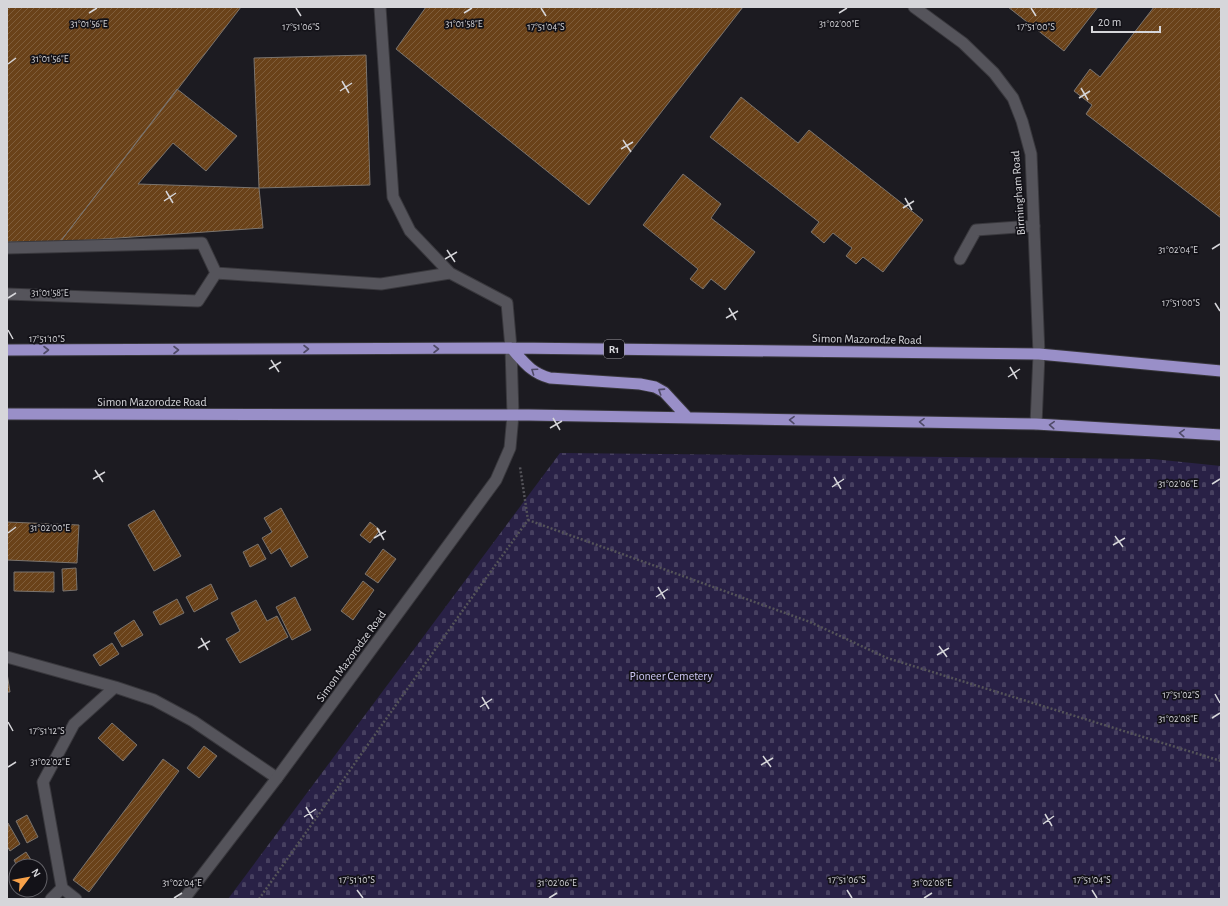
<svg xmlns="http://www.w3.org/2000/svg" width="1228" height="906" viewBox="0 0 1228 906" font-family="'Alegreya Sans',sans-serif">
<style>
.cemetery{fill:url(#cemetery-stones)}
.building{fill:url(#building-hatch);stroke:#7b746e}
.lines{fill:none;stroke-linecap:round;stroke-linejoin:round}
.service-casing{stroke:#39383d;stroke-width:13}
.minor-casing{stroke:#39383d;stroke-width:13}
.trunk-casing{stroke:#39383d;stroke-width:13}
.path{stroke:#545359;stroke-width:2.5;stroke-dasharray:2 2;stroke-linecap:butt}
.service{stroke:#55545b;stroke-width:11}
.minor{stroke:#55545b;stroke-width:11}
.trunk{stroke:#998fc8;stroke-width:11}
.oneway{stroke:#4f4a67}
.ticks{fill:none;stroke:#d6d6da;stroke-width:1.5}
.labels{text-anchor:middle;stroke-width:3.5;stroke-linejoin:round;paint-order:stroke}
.shield{fill:#131218;stroke:#9c9ba0;stroke-width:1}
.shield-label{font-size:11px;font-weight:bold;fill:#d6d6da}
.street-label{font-size:12px;fill:#d6d6da;stroke:#131218}
.park-label{font-size:12px;fill:#cfc8f6;stroke:#131218}
.ticks-label{font-size:10px;text-anchor:middle;fill:#d6d6da;stroke:#131218;stroke-width:3.5;stroke-linejoin:round;paint-order:stroke}
</style>
<defs>
<pattern id="cemetery-stones" width="16" height="16" patternUnits="userSpaceOnUse"><rect width="16" height="16" fill="#292146"/><path d="M2 7V4a2 2 0 0 1 4 0v3zM10 15v-3a2 2 0 0 1 4 0v3z" fill="#474060"/></pattern>
<pattern id="building-hatch" width="6" height="6" patternUnits="userSpaceOnUse"><rect width="6" height="6" fill="#6a4219"/><path d="M-1 1l2-2M0 6l6-6M5 7l2-2" fill="none" stroke="#7f5d3a"/></pattern>
</defs>
<rect width="100%" height="100%" fill="#1c1b21"/>
<path class="cemetery" d="M560 453 1153 459 1221 466V899H228Z"/>
<path class="building" d="M7 7H241L60 242H7Z
M426 7H743L589 205 396 49Z
M1008 7H1098L1064 51Z
M1154 7H1221V218L1086 114 1092 105 1074 91 1090 69 1100 77Z
M366 55 370 185 259 188 254 58Z
M177 89 237 136 206 171 173 143 138 184 259 188 263 228 60 242Z
M741 97 798 143 809 130 923 220 883 272 863 257 856 264 846 256 852 248 833 233 824 243 811 232 819 222 710 137Z
M683 174 721 204 711 218 755 252 725 290 711 279 703 289 690 279 698 269 643 225Z
M281 508 308 557 291 567 280 548 271 554 262 538 272 532 264 518Z
M154 510 181 556 154 571 128 525Z
M7 522 79 525 77 563 7 560Z
M370 522 380 530 370 543 360 535Z
M258 544 266 559 250 567 243 552Z
M383 549 396 559 378 583 365 574Z
M76 568 77 590 63 591 62 569Z
M14 572H54V592L14 591Z
M363 581 374 590 353 620 341 611Z
M211 584 218 599 194 612 186 597Z
M295 597 311 630 292 640 276 607Z
M177 599 184 613 160 625 153 612Z
M256 600 267 621 277 616 288 637 240 663 226 639 240 631 231 613Z
M134 620 143 635 122 647 114 633Z
M112 643 119 654 100 666 93 655Z
M7 673 10 692H7Z
M112 723 137 745 123 761 98 738Z
M204 746 217 756 199 778 187 768Z
M163 759 179 771 89 892 73 880Z
M27 815 38 837 27 843 16 821Z
M8 823 20 844 10 851 7 846Z
M26 852 35 866H17L14 860Z"/>
<g class="lines">
<g class="service-casing">
<path id="service" d="M380 7 393 197 410 231 450 273 507 303 511 348
M7 248 202 243 216 273
M960 259 976 230 1034 226
M7 294 198 301 216 273 381 284 450 273
M7 657 115 687
M62 888 43 782 74 724 115 687 154 700 193 721 277 778
M51 899 62 888 76 899"/>
</g>
<g class="minor-casing">
<path id="minor" d="M914 7 963 43 994 73 1013 98 1022 121 1031 154 1039 354 1036 424
M184 899 277 778 496 480 510 448 513 415 511 348"/>
</g>
<g class="trunk-casing">
<path id="trunk" d="M511 348C524 362 531 373 550 378L640 384 655 387 664 392 688 418
M7 350 511 348 1039 354 1221 371
M7 414 529 415 1036 424 1221 435"/>
</g>
<path class="path" d="M528 520 810 622 887 658 1221 761
M259 899 463 610 528 520 520 467"/>
<use href="#service" class="service"/>
<use href="#minor" class="minor"/>
<use href="#trunk" class="trunk"/>
</g>
<defs><path id="oneway-chevron" d="M-2-3.5L2.5 0L-2 3.5" fill="none" stroke-width="1.6" stroke-linecap="round" stroke-linejoin="round"/></defs>
<g class="oneway">
<use href="#oneway-chevron" transform="translate(306 349)"/>
<use href="#oneway-chevron" transform="translate(436 349)"/>
<use href="#oneway-chevron" transform="translate(46 350)"/>
<use href="#oneway-chevron" transform="translate(176 350)"/>
<use href="#oneway-chevron" transform="translate(534 371) rotate(-145)"/>
<use href="#oneway-chevron" transform="translate(661 391) rotate(-147)"/>
<use href="#oneway-chevron" transform="translate(792 420) rotate(-179)"/>
<use href="#oneway-chevron" transform="translate(922 422) rotate(-179)"/>
<use href="#oneway-chevron" transform="translate(1052 425) rotate(-176)"/>
<use href="#oneway-chevron" transform="translate(1182 433) rotate(-176)"/>
</g>
<path class="ticks" d="M296 8 301 16M541 8 546 16M1031 8 1036 16M89 13 97 8M464 13 472 8M839 13 847 8M8 64 16 58M342 81 349 93M1081 88 1088 100M340 91 352 83M1079 98 1090 91M623 140 631 152M621 149 633 142M166 191 173 203M905 198 912 210M164 201 176 193M903 208 914 201M1212 249 1220 244M447 250 455 262M445 259 457 252M8 298 16 293M1215 303 1220 311M729 308 736 320M726 318 738 311M8 330 13 339M271 360 279 372M1010 367 1017 379M269 369 281 362M1008 377 1020 369M553 418 560 430M550 428 562 421M95 470 103 482M834 477 841 489M93 479 105 472M1212 484 1220 479M832 487 844 479M377 528 384 540M8 533 16 527M1115 536 1123 547M374 538 386 531M1113 545 1125 538M658 587 665 599M656 597 668 589M201 638 208 650M939 646 947 657M198 648 210 641M937 655 949 648M1215 694 1220 703M482 697 489 709M480 707 492 699M1212 718 1220 713M8 722 13 731M763 756 771 767M761 765 773 758M8 767 16 762M306 807 313 819M1045 814 1052 826M304 817 316 809M1043 824 1054 816M357 890 363 898M847 890 852 898M1092 890 1097 898M174 898 182 893M549 898 557 893M924 898 932 893"/>
<g class="labels">
<rect class="shield" x="604" y="340" width="20" height="18" rx="3"/>
<g class="shield-label">
<text x="614" y="353">R1</text>
</g>
<g class="street-label">
<text transform="translate(1018 193) rotate(-94)" y="4">Birmingham Road</text>
<text transform="translate(867 339) rotate(1)" y="4">Simon Mazorodze Road</text>
<text x="152" y="406">Simon Mazorodze Road</text>
<text transform="translate(351 656) rotate(-54)" y="4">Simon Mazorodze Road</text>
</g>
<g class="park-label">
<text x="671" y="680">Pioneer Cemetery</text>
</g>
</g>
<g class="ticks-label">
<text x="89" y="27">31°01'56"E</text>
<text x="464" y="27">31°01'58"E</text>
<text x="839" y="27">31°02'00"E</text>
<text x="546" y="30">17°51'04"S</text>
<text x="1036" y="30">17°51'00"S</text>
<text x="301" y="30">17°51'06"S</text>
<text x="50" y="62">31°01'56"E</text>
<text x="1178" y="253">31°02'04"E</text>
<text x="50" y="296">31°01'58"E</text>
<text x="1181" y="306">17°51'00"S</text>
<text x="47" y="342">17°51'10"S</text>
<text x="1178" y="487">31°02'06"E</text>
<text x="50" y="531">31°02'00"E</text>
<text x="1181" y="698">17°51'02"S</text>
<text x="1178" y="722">31°02'08"E</text>
<text x="47" y="734">17°51'12"S</text>
<text x="50" y="765">31°02'02"E</text>
<text x="357" y="883">17°51'10"S</text>
<text x="847" y="883">17°51'06"S</text>
<text x="1092" y="883">17°51'04"S</text>
<text x="182" y="886">31°02'04"E</text>
<text x="557" y="886">31°02'06"E</text>
<text x="932" y="886">31°02'08"E</text>
</g>
<rect width="1228" height="906" fill="none" stroke="#d6d6da" stroke-width="16"/>
<g transform="translate(28 878) rotate(58)"><circle r="19" fill="#131218" stroke="#616066"/>
<path d="M0-3L7 15L0 10L-7 15Z" fill="#f7a149"/>
<text y="-6" font-size="11" font-weight="bold" text-anchor="middle" fill="#d6d6da">N</text>
</g>
<path d="M1092 26v6h68v-6" fill="none" stroke="#d6d6da" stroke-width="2"/>
<text x="1098" y="26" font-size="12" fill="#d6d6da" stroke="#131218" stroke-width="3" paint-order="stroke">20 m</text>
</svg>
